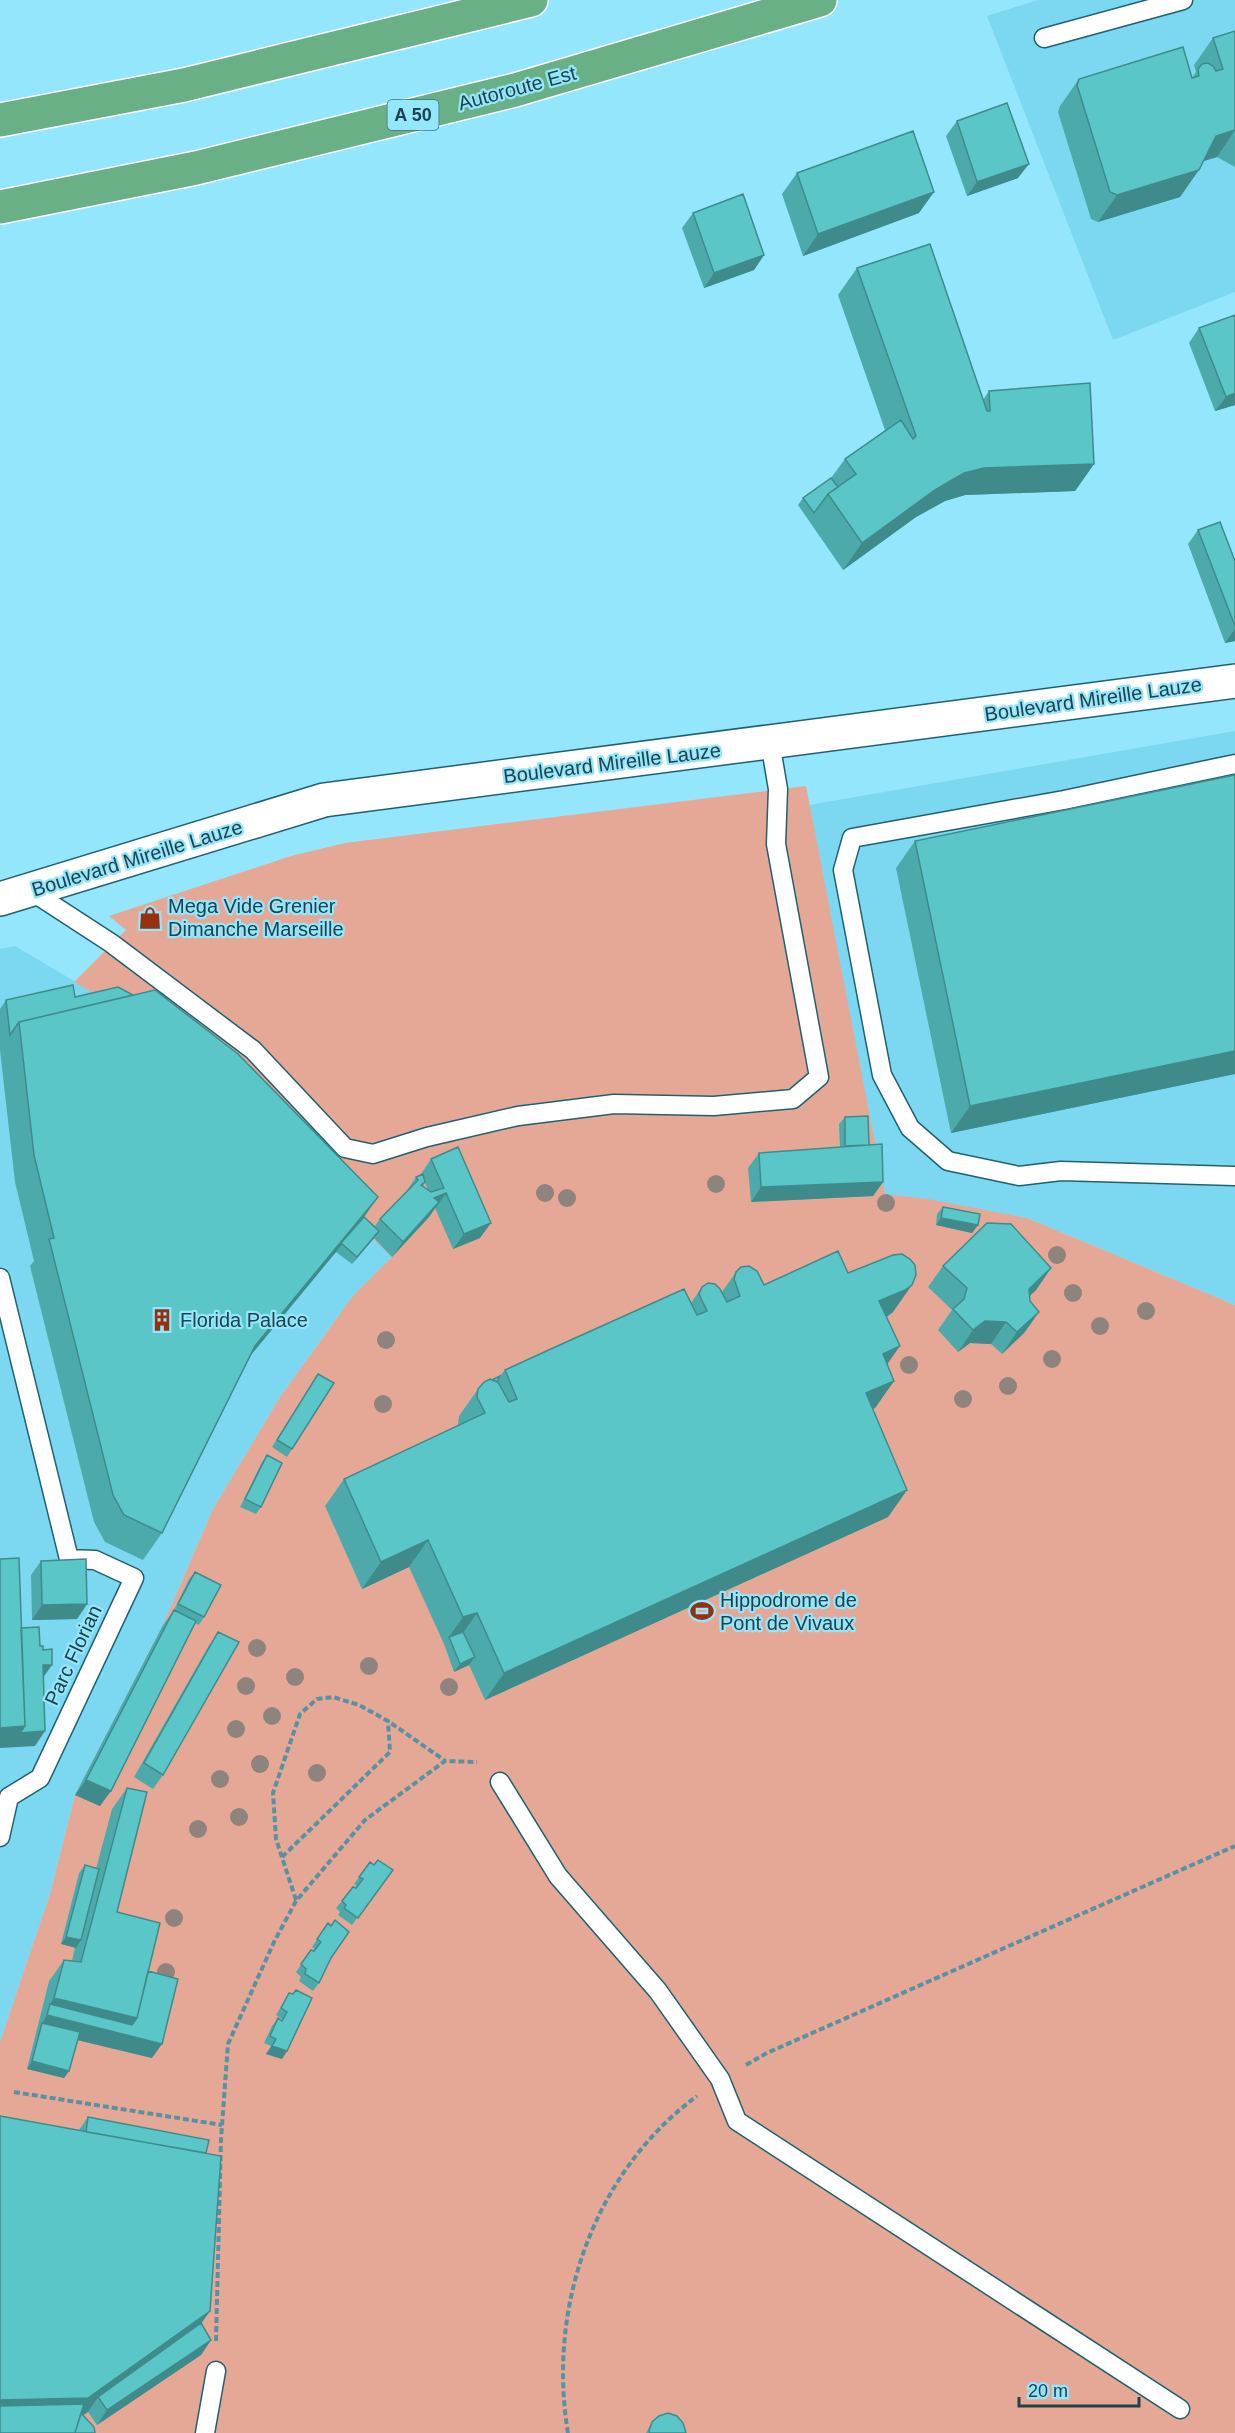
<svg xmlns="http://www.w3.org/2000/svg" width="1235" height="2433" viewBox="0 0 1235 2433" font-family="Arial,sans-serif">
<style>
.built{fill:#7cd8f0}
.green{fill:#e6a896}
.lines{fill:none;stroke-linecap:round;stroke-linejoin:round}
.service-casing{stroke:#206171;stroke-width:21}
.tertiary-casing{stroke:#206171;stroke-width:36}
.motorway-casing{stroke:#fff;stroke-width:36}
.path{stroke:#5892a2;stroke-width:4;stroke-dasharray:6 3;stroke-linecap:butt}
.service{stroke:#fff;stroke-width:18}
.tertiary{stroke:#fff;stroke-width:33}
.motorway{stroke:#6ab086;stroke-width:33}
.tree{fill:#8f837e}
.wall{fill:#4daaab;fill-rule:evenodd}
.shaded-wall{fill:#3f8b8b}
.building{fill:#5ac6c7;stroke:#3f8b8b;stroke-width:1.5}
.labels{text-anchor:middle;stroke-width:4.5;stroke-linejoin:round;paint-order:stroke}
.shield{fill:#93e6fc;stroke:#427380;stroke-width:1.5}
.shield-label{font-size:18px;font-weight:bold;fill:#1f424b}
.street-label{font-size:20px;fill:#1f424b;stroke:#93e6fc}
.poi-label{font-size:20px;fill:#1f424b;stroke:#93e6fc;text-anchor:start}
</style>
<rect width="100%" height="100%" fill="#93e6fc"/>
<path class="built" d="M1038 0H1235V292L1113 340 987 16Z
M1235 731V1305L1027 1218 885 1195 809 805Z
M15 946 108 1001 374 1238 392 1257 352 1297 280 1397 213 1509 163 1625 75 1795 50 1894 0 2042V949Z"/>
<path class="green" d="M806 786 885 1194 928 1199 1027 1218 1235 1305V2433H67L0 2147V2042L50 1894 75 1795 163 1625 213 1509 280 1397 352 1297 392 1257 136 1017 74 982 126 930 109 916 291 856 345 843Z"/>
<g class="lines">
<g class="service-casing">
<path id="service" d="M1044 38 1183 0
M1235 764 1064 800 852 838 843 870 882 1075 910 1128 948 1161 1019 1176 1061 1171 1235 1176
M31 891 111 943 253 1050 345 1148 373 1154 427 1137 518 1116 614 1104 714 1106 793 1099 819 1077 776 844 778 789 770 742
M0 1278 69 1559 95 1560 134 1578 40 1778 9 1797 0 1837
M500 1782 558 1876 658 1991 720 2079 737 2121 1180 2409
M205 2433 216 2371"/>
</g>
<g class="tertiary-casing">
<path id="tertiary" d="M0 899 324 800 1235 681"/>
</g>
<g class="motorway-casing">
<path id="motorway" d="M0 120 184 85 531 0
M0 207 196 168 515 90 820 0"/>
</g>
<path class="path" d="M282 1857 390 1752 388 1721
M296 1900 276 1839 273 1793 300 1714 317 1699 333 1697 359 1705 388 1721 444 1760
M746 2065 767 2053 1235 1846
M14 2092 222 2125
M216 2341 221 2139 228 2044 274 1942 296 1901 365 1820 445 1761 477 1762
M568 2433C547 2308 593 2173 697 2096"/>
<use href="#service" class="service"/>
<use href="#tertiary" class="tertiary"/>
<use href="#motorway" class="motorway"/>
</g>
<g class="tree">
<circle cx="716" cy="1184" r="9"/>
<circle cx="545" cy="1193" r="9"/>
<circle cx="567" cy="1198" r="9"/>
<circle cx="886" cy="1203" r="9"/>
<circle cx="1057" cy="1255" r="9"/>
<circle cx="1073" cy="1293" r="9"/>
<circle cx="1146" cy="1311" r="9"/>
<circle cx="1100" cy="1326" r="9"/>
<circle cx="386" cy="1340" r="9"/>
<circle cx="1052" cy="1359" r="9"/>
<circle cx="909" cy="1365" r="9"/>
<circle cx="1008" cy="1386" r="9"/>
<circle cx="963" cy="1399" r="9"/>
<circle cx="383" cy="1404" r="9"/>
<circle cx="257" cy="1648" r="9"/>
<circle cx="369" cy="1666" r="9"/>
<circle cx="295" cy="1677" r="9"/>
<circle cx="246" cy="1686" r="9"/>
<circle cx="449" cy="1687" r="9"/>
<circle cx="272" cy="1716" r="9"/>
<circle cx="236" cy="1729" r="9"/>
<circle cx="260" cy="1764" r="9"/>
<circle cx="317" cy="1773" r="9"/>
<circle cx="220" cy="1779" r="9"/>
<circle cx="239" cy="1817" r="9"/>
<circle cx="198" cy="1829" r="9"/>
<circle cx="174" cy="1918" r="9"/>
<circle cx="166" cy="1972" r="9"/>
</g>
<path class="wall" d="M1235 31V167L1217 157 1204 161 1180 197 1098 222 1091 219 1058 112 1060 106 1079 79 1192 78 1196 72 1194 65 1213 38Z
M957 121 1018 178 967 196 946 136Z
M797 173 919 213 803 256 782 194Z
M693 213 764 255 754 270 704 288 682 228Z
M857 268 983 400 989 391 1094 464 1075 491 965 495 945 501 916 517 843 570 798 505 803 498 831 478 845 459 885 430 838 295Z
M1199 328 1235 405 1215 411 1189 343Z
M1198 530 1235 561V641L1225 643 1188 544Z
M1235 775V1074L951 1133 896 868 915 841Z
M75 997 378 1197 364 1217 375 1226 380 1219 406 1192 416 1177 421 1174 431 1159 480 1238 453 1249 435 1208 429 1217 392 1257 374 1238 352 1264 336 1252 250 1356 162 1533 143 1560 105 1542 94 1522 30 1266 34 1261 15 1182 0 1050V1009L6 1000ZM425 1183 428 1190 423 1186Z
M845 1117 869 1145 883 1182 873 1196 751 1202 748 1168 759 1153 840 1147 839 1124Z
M943 1207 978 1225 972 1233 936 1225 937 1214Z
M943 1266 1051 1268 1036 1290 1030 1296V1301L1039 1312 1024 1333 1002 1354 991 1344 970 1343 958 1352 938 1330 952 1310 928 1287Z
M736 1272 764 1285 848 1273 893 1312 887 1317V1365L894 1381 875 1408 872 1409 907 1490 888 1517 485 1700 469 1665 454 1672 444 1644 409 1567 362 1589 325 1506 344 1479 459 1425 458 1424 459 1416 478 1389 492 1380 500 1376 505 1370 691 1303 702 1287 722 1292Z
M318 1374 292 1449 287 1457 272 1447Z
M267 1455 261 1507 256 1514 240 1507 262 1462Z
M41 1561 87 1604 77 1619 32 1620 31 1575Z
M195 1572 204 1617 199 1625 195 1623 100 1806 75 1795 163 1625 174 1610 189 1579Z
M218 1632 163 1775 153 1789 134 1777 208 1647Z
M127 1788 117 1912 148 1971 152 2058 77 2040 69 2071 64 2078 27 2069 49 1981 64 1960 72 1961 75 1947 61 1944 79 1873 85 1865 96 1869 112 1809Z
M370 1862 374 1865 393 1870 352 1925 338 1915 340 1912 336 1908 342 1901 358 1887 354 1884Z
M328 1923 331 1958 319 1983 313 1991 299 1981 301 1977 296 1972 311 1950 314 1951 315 1949 312 1947Z
M289 1993 287 2051 282 2059 266 2054 271 2046 264 2043 272 2026 278 2018 281 2020 282 2019 276 2015Z
M88 2117 206 2153 210 2311 201 2323 211 2340 201 2355 97 2425 88 2412 83 2415 0 2433 79 2130Z
M652 2422 686 2433H646Z"/>
<path class="shaded-wall" d="M1235 130 1217 157 1197 163 1216 136Z
M1029 164 1018 178 967 196 977 182Z
M1199 170 1180 197 1098 222 1117 195Z
M934 192 919 213 803 256 818 234Z
M764 255 754 270 704 288 714 273Z
M1235 393V405L1215 411 1226 397Z
M1094 464 1075 491 965 495 945 501 916 517 843 570 862 543 935 490 964 473 984 468Z
M1235 629V641L1225 643Z
M1235 1051V1074L951 1133 970 1106Z
M883 1182 873 1196 751 1202 761 1187Z
M446 1193 429 1217 392 1257 434 1198Z
M378 1197 359 1224 236 1373 255 1346Z
M941 1218 978 1225 972 1233 936 1225Z
M491 1223 480 1238 453 1249 464 1234Z
M379 1231 374 1238 352 1264 357 1257Z
M1051 1268 1036 1290 1014 1310 1029 1289Z
M912 1285 893 1312 886 1317 879 1301Z
M1039 1312 1024 1333 1002 1354 1017 1332Z
M985 1321 1006 1322 991 1344 970 1343 958 1352 973 1330Z
M900 1346 881 1373 883 1354Z
M894 1381 875 1408 847 1420 866 1393Z
M907 1490 888 1517 485 1700 504 1673Z
M428 1540 409 1567 362 1589 381 1562Z
M87 1604 77 1619 32 1620 42 1605Z
M477 1613 458 1640 449 1637 444 1644 463 1617Z
M475 1657 469 1665 454 1672 460 1664Z
M43 1665H52L42 1679Z
M25 1726 45 1731 35 1746 0 1748V1728Z
M86 1780 111 1791 100 1806 75 1795Z
M66 1937 81 1940 76 1948 61 1944Z
M54 1998 137 2018 162 2044 152 2058 40 2031 42 2023 47 2015 50 2004Z
M272 2046 287 2051 282 2059 266 2054Z
M32 2061 69 2071 64 2078 27 2069Z
M210 2311 191 2338 98 2397 88 2412 76 2420 0 2427V2400Z
M211 2340 201 2355 97 2425 107 2410Z"/>
<path class="building" d="M1235 31V130L1216 136 1199 170 1117 195 1110 192 1077 85 1079 79 1183 47 1192 78 1199 76 1198 69 1202 64 1208 63 1213 66 1216 71 1223 69 1213 38Z
M1007 103 1029 164 977 182 957 121Z
M913 131 934 192 818 234 797 173Z
M743 194 764 255 714 273 693 213Z
M930 244 987 411H990L989 391 1090 383 1094 464 984 468 964 473 935 490 862 543 828 494 856 474 845 459 901 420 913 439 916 436 857 268Z
M1235 315V393L1226 397 1199 328Z
M831 478 838 487 828 494 814 513 803 498Z
M1220 522 1235 561V626L1198 530Z
M1235 775V1051L970 1106 915 841Z
M73 985 75 997 118 987 133 995 19 1022 10 1035 6 1000Z
M155 990 238 1054 378 1197 255 1346 162 1533 124 1515 113 1495 49 1239 54 1238 34 1155 19 1022Z
M868 1116 869 1145 845 1146V1117Z
M882 1144 883 1182 761 1187 759 1153Z
M458 1147 491 1223 464 1234 446 1193 434 1198 439 1202 403 1242 380 1219 418 1180 416 1177 423 1174 425 1182 421 1185 431 1192 444 1188 431 1159Z
M943 1207 980 1214 978 1225 941 1218Z
M364 1217 379 1231 357 1257 341 1243Z
M987 1223 1011 1224 1051 1268 1029 1289 1030 1301 1039 1312 1017 1332 1006 1322 985 1321 973 1330 953 1309 964 1299 967 1288 943 1266Z
M838 1251 848 1273 893 1255 902 1254 910 1259 915 1265 916 1275 912 1285 905 1290 879 1301 900 1346 883 1354 894 1381 866 1393 907 1490 504 1673 477 1613 463 1617 428 1540 381 1562 344 1479 485 1413 477 1397 478 1389 484 1382 490 1379 498 1382 509 1402 517 1399 505 1370 553 1348 684 1289 697 1315 707 1311 699 1294 702 1287 708 1283 715 1284 720 1289 727 1302 740 1296 734 1279 736 1272 741 1267 749 1266 757 1271 764 1285Z
M318 1374 334 1383 292 1449 277 1440Z
M500 1376 497 1382 492 1380Z
M267 1455 282 1463 261 1507 245 1499Z
M19 1558 25 1726 0 1728V1559Z
M86 1559 87 1604 42 1605 41 1561Z
M195 1572 221 1585 204 1617 178 1604Z
M174 1610 196 1621 111 1791 86 1780Z
M39 1627 40 1646H43V1650L52 1649V1665H43L45 1731 20 1733 25 1726 21 1628Z
M218 1632 239 1642 163 1775 144 1763Z
M463 1632 475 1657 460 1664 449 1637Z
M127 1788 147 1792 117 1912 160 1923 137 2018 54 1998 64 1960 81 1962Z
M378 1860 393 1870 358 1918 344 1908 346 1905 342 1901 353 1887 356 1888 363 1879 359 1877 370 1862 374 1865Z
M85 1865 99 1869 81 1940 66 1937Z
M335 1920 349 1932 331 1958 319 1983 305 1974 306 1969 301 1964 311 1950 314 1951 321 1942 317 1939 328 1923 331 1926Z
M148 1971 178 1979 162 2044 47 2015 50 2004 132 2025 137 2018Z
M296 1990 312 1998 287 2051 272 2046 276 2039 270 2036 278 2018 282 2021 287 2012 281 2008 289 1993 293 1994Z
M42 2023 80 2032 69 2071 32 2061Z
M0 2116 221 2156 210 2311 88 2398 0 2400Z
M88 2117 209 2140 206 2153 86 2132Z
M201 2323 211 2340 107 2410 98 2397Z
M84 2404 75 2433H0V2406Z
M81 2413 94 2427 95 2433H75Z
M668 2413 677 2416 683 2423 686 2433H650L649 2431 652 2422 659 2416Z"/>
<defs>
<g id="shop-bare" transform="scale(1.8)"><path d="M-5-2.5h2.3a2.7 3.5 0 0 1 5.4 0H5L5.5 6h-11ZM-1.5-2.5h3a1.5 2.3 0 0 0-3 0Z" fill="#97300f" stroke="#93e6fc" stroke-width="2.5" paint-order="stroke"/></g>
<g id="building-bare" transform="scale(1.8)"><path d="M-4-6H4V6H1V3H-1V6H-4ZM-2.5-4.3h1.7v1.8h-1.7ZM.8-4.3h1.7v1.8H.8ZM-2.5-1h1.7V.8h-1.7ZM.8-1h1.7V.8H.8Z" fill="#97300f" stroke="#93e6fc" stroke-width="2.5" paint-order="stroke"/></g>
<g id="stadium-bare" transform="scale(1.8)"><path d="M0-5a6.5 5 0 1 0 0 10a6.5 5 0 1 0 0-10ZM-3.5-1.8h7v3.6h-7Z" fill="#97300f" stroke="#93e6fc" stroke-width="2.5" paint-order="stroke"/></g>
</defs>
<g fill-rule="evenodd">
<use href="#shop-bare" x="150" y="918"/>
<use href="#building-bare" x="162" y="1320"/>
<use href="#stadium-bare" x="702" y="1611"/>
</g>
<g class="labels">
<rect class="shield" x="387.5" y="100" width="51" height="30" rx="4.5"/>
<g class="shield-label">
<text x="413" y="121">A 50</text>
</g>
<g class="street-label">
<text transform="translate(517 88) rotate(-15)" y="7">Autoroute Est</text>
<text transform="translate(1093 699) rotate(-8)" y="7">Boulevard Mireille Lauze</text>
<text transform="translate(612 763) rotate(-7)" y="7">Boulevard Mireille Lauze</text>
<text transform="translate(137 858) rotate(-17)" y="7">Boulevard Mireille Lauze</text>
<text transform="translate(73 1655) rotate(-65)" y="7">Parc Florian</text>
</g>
<g class="poi-label">
<text x="168" y="913">Mega Vide Grenier<tspan x="168" dy="23">Dimanche Marseille</tspan></text>
<text x="180" y="1327">Florida Palace</text>
<text x="720" y="1607">Hippodrome de<tspan x="720" dy="23">Pont de Vivaux</tspan></text>
</g>
</g>
<path d="M1019 2397v9h120v-9" fill="none" stroke="#1f424b" stroke-width="3"/>
<text x="1028" y="2397" font-size="18" fill="#1f424b" stroke="#93e6fc" stroke-width="4.5" paint-order="stroke">20 m</text>
</svg>
